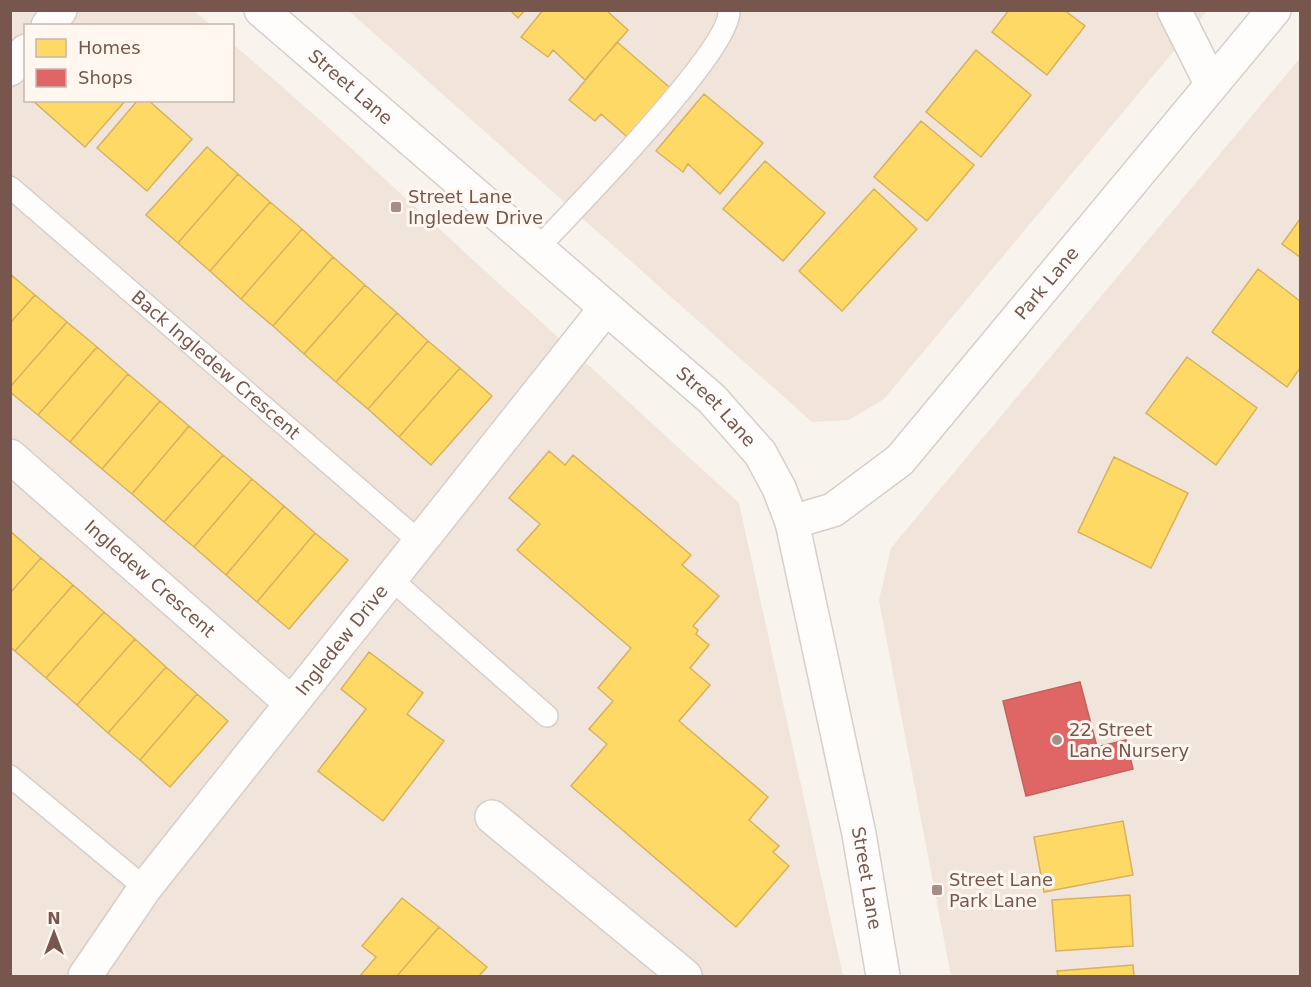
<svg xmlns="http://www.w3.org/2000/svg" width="1311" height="987" viewBox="0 0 1311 987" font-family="'DejaVu Sans',sans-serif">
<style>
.residential{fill:#f1e5db}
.homes{fill:#ffd966;stroke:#d6b25e;stroke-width:1.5}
.shops{fill:#e06666;stroke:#c0625e;stroke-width:1.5}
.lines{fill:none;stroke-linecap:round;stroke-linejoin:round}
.lane-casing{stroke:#d7ceca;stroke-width:24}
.street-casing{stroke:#d7ceca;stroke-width:36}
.secondary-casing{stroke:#d8ceca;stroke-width:36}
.lane{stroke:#fefdfc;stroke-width:21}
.street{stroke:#fefdfc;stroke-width:33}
.secondary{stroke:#fefdfc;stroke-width:33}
.poi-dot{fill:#a48e85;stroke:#fff7f0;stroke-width:2}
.labels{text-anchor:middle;stroke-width:6;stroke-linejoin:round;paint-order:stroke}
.street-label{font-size:18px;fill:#77574d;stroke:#fff7f0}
.poi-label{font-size:18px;fill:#77574d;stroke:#fff7f0;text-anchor:start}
</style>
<rect width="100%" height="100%" fill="#f8f3ed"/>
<path class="residential" d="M10 11H194L211 25 26 26V100H232L233 44 319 119 739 503 843 976H11Z
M349 11H1207L884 399 849 420 812 422Z
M1300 58V976H951L879 600 891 548Z"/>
<path class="homes" d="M510 10H525L518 18Z
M543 10H606L628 30 585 80 553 50 548 57 521 37Z
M1009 10H1064L1085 26 1047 75 992 32Z
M617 42 675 92 633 142 601 114 595 121 569 100Z
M976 50 1031 95 981 157 926 112Z
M704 94 763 143 720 194 688 164 683 172 656 151Z
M32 100H126L85 147Z
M138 100H148L192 139 147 191 97 148Z
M921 121 974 165 927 221 874 177Z
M207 147 238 174 178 243 146 215Z
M765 161 825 213 783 261 723 209Z
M238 174 270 202 210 271 178 243Z
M874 189 917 229 842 311 799 271Z
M270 202 302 229 241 299 210 271Z
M1300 219V257L1282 244Z
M302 229 333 257 273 326 241 299Z
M333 257 365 285 304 354 273 326Z
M1258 269 1300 301V368L1287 387 1212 332Z
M10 274 35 295 10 323Z
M365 285 397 313 336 382 304 354Z
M35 295 67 322 10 387V323Z
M397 313 428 341 368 409 336 382Z
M67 322 97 347 38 415 10 392V387Z
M428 341 460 368 399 437 368 409Z
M97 347 128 374 70 442 38 415Z
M1187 357 1257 408 1216 465 1146 413Z
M460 368 492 396 431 465 399 437Z
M128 374 160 401 102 469 70 442Z
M160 401 189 426 132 494 102 469Z
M189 426 223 455 164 522 132 494Z
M549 451 565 465 573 455 691 555 682 565 719 596 693 626 698 630 696 634 709 645 690 668 710 685 679 721 768 797 749 820 779 846 773 852 789 866 736 927 571 786 607 744 589 729 613 701 598 688 631 648 517 550 540 524 509 498Z
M223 455 252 479 194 547 164 522Z
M1114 457 1188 493 1151 568 1078 532Z
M252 479 284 506 226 575 194 547Z
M284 506 315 533 257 602 226 575Z
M10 531 41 558 10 593Z
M315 533 348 560 289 629 257 602Z
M41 558 73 585 15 651 10 647V593Z
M73 585 104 612 46 678 15 651Z
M104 612 135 639 77 705 46 678Z
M135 639 166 667 108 733 77 705Z
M369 652 423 693 407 714 444 741 383 821 318 771 366 709 341 689Z
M166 667 197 694 140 760 108 733Z
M197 694 228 721 170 787 140 760Z
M1123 821 1133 875 1044 892 1034 837Z
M1130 895 1133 946 1056 951 1052 900Z
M402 898 439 927 397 976H360L376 957 362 946Z
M439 927 487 967 479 976H397Z
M1133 965 1134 976H1058L1057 971Z"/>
<path class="shops" d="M1080 682 1097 747 1126 740 1133 769 1026 796 1003 701Z"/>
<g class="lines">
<g class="lane-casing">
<g id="lane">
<path id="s1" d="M10 187 420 542"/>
<path d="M537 249C570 213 732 50 729 10"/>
<path d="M391 579 547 716"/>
<path d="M10 776 145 888"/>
</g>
</g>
<g class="street-casing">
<g id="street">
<path d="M1174 10 1211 83"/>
<path d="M48 26 60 10"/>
<path d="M10 69 26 51"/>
<path id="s2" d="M10 456 290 702"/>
<path d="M492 817 685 976"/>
<path id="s3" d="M85 976 145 888 605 309"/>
</g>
</g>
<g class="secondary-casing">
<g id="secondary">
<path id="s4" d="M261 10 712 399 760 453 779 488 792 522 859 834 883 976"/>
<path id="s5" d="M792 522 833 510 900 460 1274 10"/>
</g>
</g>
<use href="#lane" class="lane"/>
<use href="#street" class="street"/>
<use href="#secondary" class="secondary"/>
</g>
<g class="poi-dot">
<rect x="390" y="201" width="12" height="12" rx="3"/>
<circle cx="1057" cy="740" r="6"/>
<rect x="931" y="884" width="12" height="12" rx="3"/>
</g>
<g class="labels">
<g class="street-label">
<text dy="6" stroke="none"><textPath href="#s4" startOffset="118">Street Lane</textPath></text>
<text dy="6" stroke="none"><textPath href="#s5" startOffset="356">Park Lane</textPath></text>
<text dy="6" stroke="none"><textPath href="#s1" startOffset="272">Back Ingledew Crescent</textPath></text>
<text dy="6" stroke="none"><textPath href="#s4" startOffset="604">Street Lane</textPath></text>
<text dy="6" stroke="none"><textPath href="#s2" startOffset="186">Ingledew Crescent</textPath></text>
<text dy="6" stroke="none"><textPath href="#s3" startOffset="423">Ingledew Drive</textPath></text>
<text dy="6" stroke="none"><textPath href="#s4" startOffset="1108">Street Lane</textPath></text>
</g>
<g class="poi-label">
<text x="408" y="203">Street Lane<tspan x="408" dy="21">Ingledew Drive</tspan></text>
<text x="1069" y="736">22 Street<tspan x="1069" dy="21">Lane Nursery</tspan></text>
<text x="949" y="886">Street Lane<tspan x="949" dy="21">Park Lane</tspan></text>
</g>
</g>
<rect width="1311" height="987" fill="none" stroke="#77574d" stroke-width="24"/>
<rect x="24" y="24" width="210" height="78" fill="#fff7f0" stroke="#c9b7af" stroke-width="1.5"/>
<rect x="36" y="39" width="30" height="18" fill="#ffd966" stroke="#c9b7af" stroke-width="1.5"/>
<text x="78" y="54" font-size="18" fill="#77574d">Homes</text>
<rect x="36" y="69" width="30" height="18" fill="#e06666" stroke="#c9b7af" stroke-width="1.5"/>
<text x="78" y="84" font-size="18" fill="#77574d">Shops</text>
<g transform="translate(54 933)" stroke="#fff7f0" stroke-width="4.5" paint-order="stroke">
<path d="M0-4.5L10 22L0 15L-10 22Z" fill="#77574d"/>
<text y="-9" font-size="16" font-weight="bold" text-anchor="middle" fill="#77574d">N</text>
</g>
</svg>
